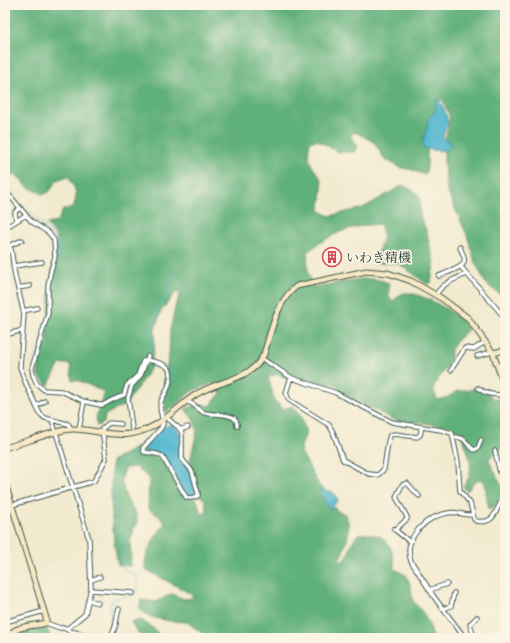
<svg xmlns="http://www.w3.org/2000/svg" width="510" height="643" viewBox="0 0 510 643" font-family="'IM FELL French Canon','Noto Serif JP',serif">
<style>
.forest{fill:#61b07a;stroke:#407657}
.water{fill:#50b6ce;stroke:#387a81}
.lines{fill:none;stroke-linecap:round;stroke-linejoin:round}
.stream{stroke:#50b6ce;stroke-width:1}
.street-casing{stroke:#3f574b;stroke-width:5.5}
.secondary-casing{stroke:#3f574b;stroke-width:7}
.street{stroke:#fff;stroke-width:3.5}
.secondary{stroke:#f8e8c3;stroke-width:5}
.labels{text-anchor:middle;stroke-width:3.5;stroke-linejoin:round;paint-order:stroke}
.poi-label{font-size:13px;fill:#1f3d34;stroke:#fcf5e5;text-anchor:start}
</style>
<rect width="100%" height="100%" fill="#fcf5e5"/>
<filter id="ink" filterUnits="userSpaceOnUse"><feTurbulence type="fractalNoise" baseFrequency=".025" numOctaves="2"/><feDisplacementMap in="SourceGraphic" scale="8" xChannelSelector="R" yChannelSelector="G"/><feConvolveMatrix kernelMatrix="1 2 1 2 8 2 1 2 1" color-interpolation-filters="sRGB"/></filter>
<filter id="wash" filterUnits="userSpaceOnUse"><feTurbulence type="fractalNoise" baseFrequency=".012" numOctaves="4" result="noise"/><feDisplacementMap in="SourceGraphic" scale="16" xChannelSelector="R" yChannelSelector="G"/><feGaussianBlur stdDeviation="0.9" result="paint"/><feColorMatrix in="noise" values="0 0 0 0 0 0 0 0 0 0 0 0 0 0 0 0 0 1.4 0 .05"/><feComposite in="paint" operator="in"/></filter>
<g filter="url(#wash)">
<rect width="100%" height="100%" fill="#f2eacf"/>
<path class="forest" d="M5 5H505V298L486 284 475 262 467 235 447 191 444 162V144L450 117 442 99H440C440 115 430 129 428 144 426 155 429 166 425 175L413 170 401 168 385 159 374 142 355 132 350 135 358 147 354 152H338L317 140 310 142C307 156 308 160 316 172 318 174 320 177 321 180 324 186 320 203 320 211L330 216 363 208 403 185 417 193 420 199V215L426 230 434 263 431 283 427 284 398 263H378L375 258C380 248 386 235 380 224 348 226 333 233 307 252L308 273 313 287C339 284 365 273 389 283V297L393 301C397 298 400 293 406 293 421 292 464 316 468 330L458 339 451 350V361L434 385V391L437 400 448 397 457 391 483 388 494 399H505V447L492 455 489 460 504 491 494 507 489 509 487 500 485 483 481 479 474 483 467 491 463 486C475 474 470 458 465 444 463 441 463 435 460 433 458 429 453 428 450 426L394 420 341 392 335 384 287 379 277 374 268 377 275 401 284 409 292 406 301 416 306 433 300 450 319 485 329 509 335 508 339 512 345 514C353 528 346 547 339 560L342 561 346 559 352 543 358 534C387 532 392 543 395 569L407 576 411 588 413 601 424 614 430 627 433 638H204L203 634 187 622 170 621 151 617 139 609 141 600 156 602 171 594 184 599 194 598 189 593 145 569C144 551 155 537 165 524L159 516 148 509 149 478 136 467 125 468 121 481 126 498 137 516V524L133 530 130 544 131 555 130 566 118 565C111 532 110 495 112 461L139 446 151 456 163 461 180 493 197 500 201 515 207 512 205 500 201 497 190 461 197 431 194 420 185 409 200 404 210 406 221 393 213 383 192 391 166 413 163 393 164 377 169 356 170 330 176 304 181 292H176L161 311 155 329 154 349 150 369 126 404 105 415 104 423 97 426 96 417 104 392 80 381 72 380 70 364H60L48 386 38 376 39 361 47 341 50 289 57 237 47 224 57 222 63 210 73 208C78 194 76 189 68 176L57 180 50 191 43 195C37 190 33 190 28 187 21 182 23 178 13 174L5 177Z
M141 620 153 628 162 638H142L131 622Z
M29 628 47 629 51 638H17Z"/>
<path class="water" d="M436 99C440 102 442 105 444 109 451 126 446 121 443 137L444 139 450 141 451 146C444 154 433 150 424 148L422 144 427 127 428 119 436 111Z
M172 424C188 437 176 443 180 459 182 464 187 466 190 471 194 478 195 488 197 495L191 497 186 496 164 457 145 451V447C152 439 161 426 172 424Z
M323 488 327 492H333L338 500 330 510C327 507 321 494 320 490Z"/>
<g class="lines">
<path class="stream" d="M5 184 16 200 52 233 57 241 59 248C54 282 54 320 39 350
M148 355 154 343 151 338 150 332 156 318 157 310 171 289 172 271
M36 360 38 354
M170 368 173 374 172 381
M37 380 45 388 49 389
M164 399 168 392
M114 624C113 620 110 616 110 612 108 594 123 599 133 595 139 590 139 584 136 576L122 567V538L120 521 111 491 113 470 116 464 138 451 151 436
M23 638 34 635 44 638
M107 638 112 631"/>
</g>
</g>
<g filter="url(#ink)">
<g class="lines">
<g class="street-casing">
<path id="street" d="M5 190 31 221 49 233 54 240 55 257 51 270 48 286V313L32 368 33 375 37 384 44 390 61 391 83 401 100 405H103L112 400 124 395 127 385 138 375 143 361 146 360C168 363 176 368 167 390 165 394 162 398 161 402 158 409 163 417 163 424L161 428 143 448 144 452 157 454 162 456 186 497C190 499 193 498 198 496V493L192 471 182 459V433L179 428 167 418
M16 221 15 212 20 208
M5 228 26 215
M5 243 11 249 15 276 24 314 20 367 26 384 40 414 45 418 68 424 71 429
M9 246 22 240
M13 266 42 262
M461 267 505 318
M439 276C445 273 463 268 464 262 466 258 461 251 460 247
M18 288 30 286
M436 295C442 283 456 279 466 274
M23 311 37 308
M5 335 23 330
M477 356 492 352
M261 358 292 378 336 393 392 422 441 430 452 433 458 462 460 491 470 503 474 519 476 521C497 525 495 508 505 495
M451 370 465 348 474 349 485 342
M291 377 286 393 289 400 329 425 333 432 343 460 369 474 378 475 384 469 388 442 390 435 395 434 417 437 420 435 422 427
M478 388C485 394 496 396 505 394
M187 402C195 403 198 411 205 413 214 415 226 413 234 418 237 420 237 423 237 426
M36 406 45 401
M79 429 84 402
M132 429 128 398 132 385 136 381 141 375 148 356
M180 430 188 427
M454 437C467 437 465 444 474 450L478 448 481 440
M495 451 499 469 505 485
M5 507 94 481 106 459 102 429 109 423 121 424
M394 529 410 542
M395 530 407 519V517L396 497 402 485 407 483 419 496
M91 580 100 577
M91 590 133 593
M429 590 447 584
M89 600 98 603
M443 609 451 606 454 593
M5 622 44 611
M46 623 60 628H68L85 614 91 588 89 539 52 420
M64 628 69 631 105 638
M110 638C118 626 115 621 119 609
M465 638 434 597 411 561C402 538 427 516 448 513 457 511 465 516 473 515
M471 638 473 634 470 624 477 617"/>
</g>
<g class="secondary-casing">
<path id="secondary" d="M493 353 505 350
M5 448C20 443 34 439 49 434 56 432 65 429 73 429 91 429 112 437 130 434 158 430 173 410 195 395 217 380 252 381 264 354 271 332 277 300 297 286L366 271 388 273 411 281 441 298 468 318 493 353 505 388
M5 483 46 618V623C31 627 18 624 6 638"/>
</g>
<use href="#street" class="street"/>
<use href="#secondary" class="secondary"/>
</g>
</g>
<defs>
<g id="building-ring" transform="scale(1)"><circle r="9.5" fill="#fcf5e5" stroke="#d1495b" stroke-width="1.5"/><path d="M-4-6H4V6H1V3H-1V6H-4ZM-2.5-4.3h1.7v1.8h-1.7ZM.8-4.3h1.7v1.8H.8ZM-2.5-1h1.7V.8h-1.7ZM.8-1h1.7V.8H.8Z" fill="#d1495b"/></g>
</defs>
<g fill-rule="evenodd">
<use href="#building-ring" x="332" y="257"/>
</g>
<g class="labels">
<g class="poi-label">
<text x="346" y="262">いわき精機</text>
</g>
</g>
<rect width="510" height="643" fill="none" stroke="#fcf5e5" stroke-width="20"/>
</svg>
